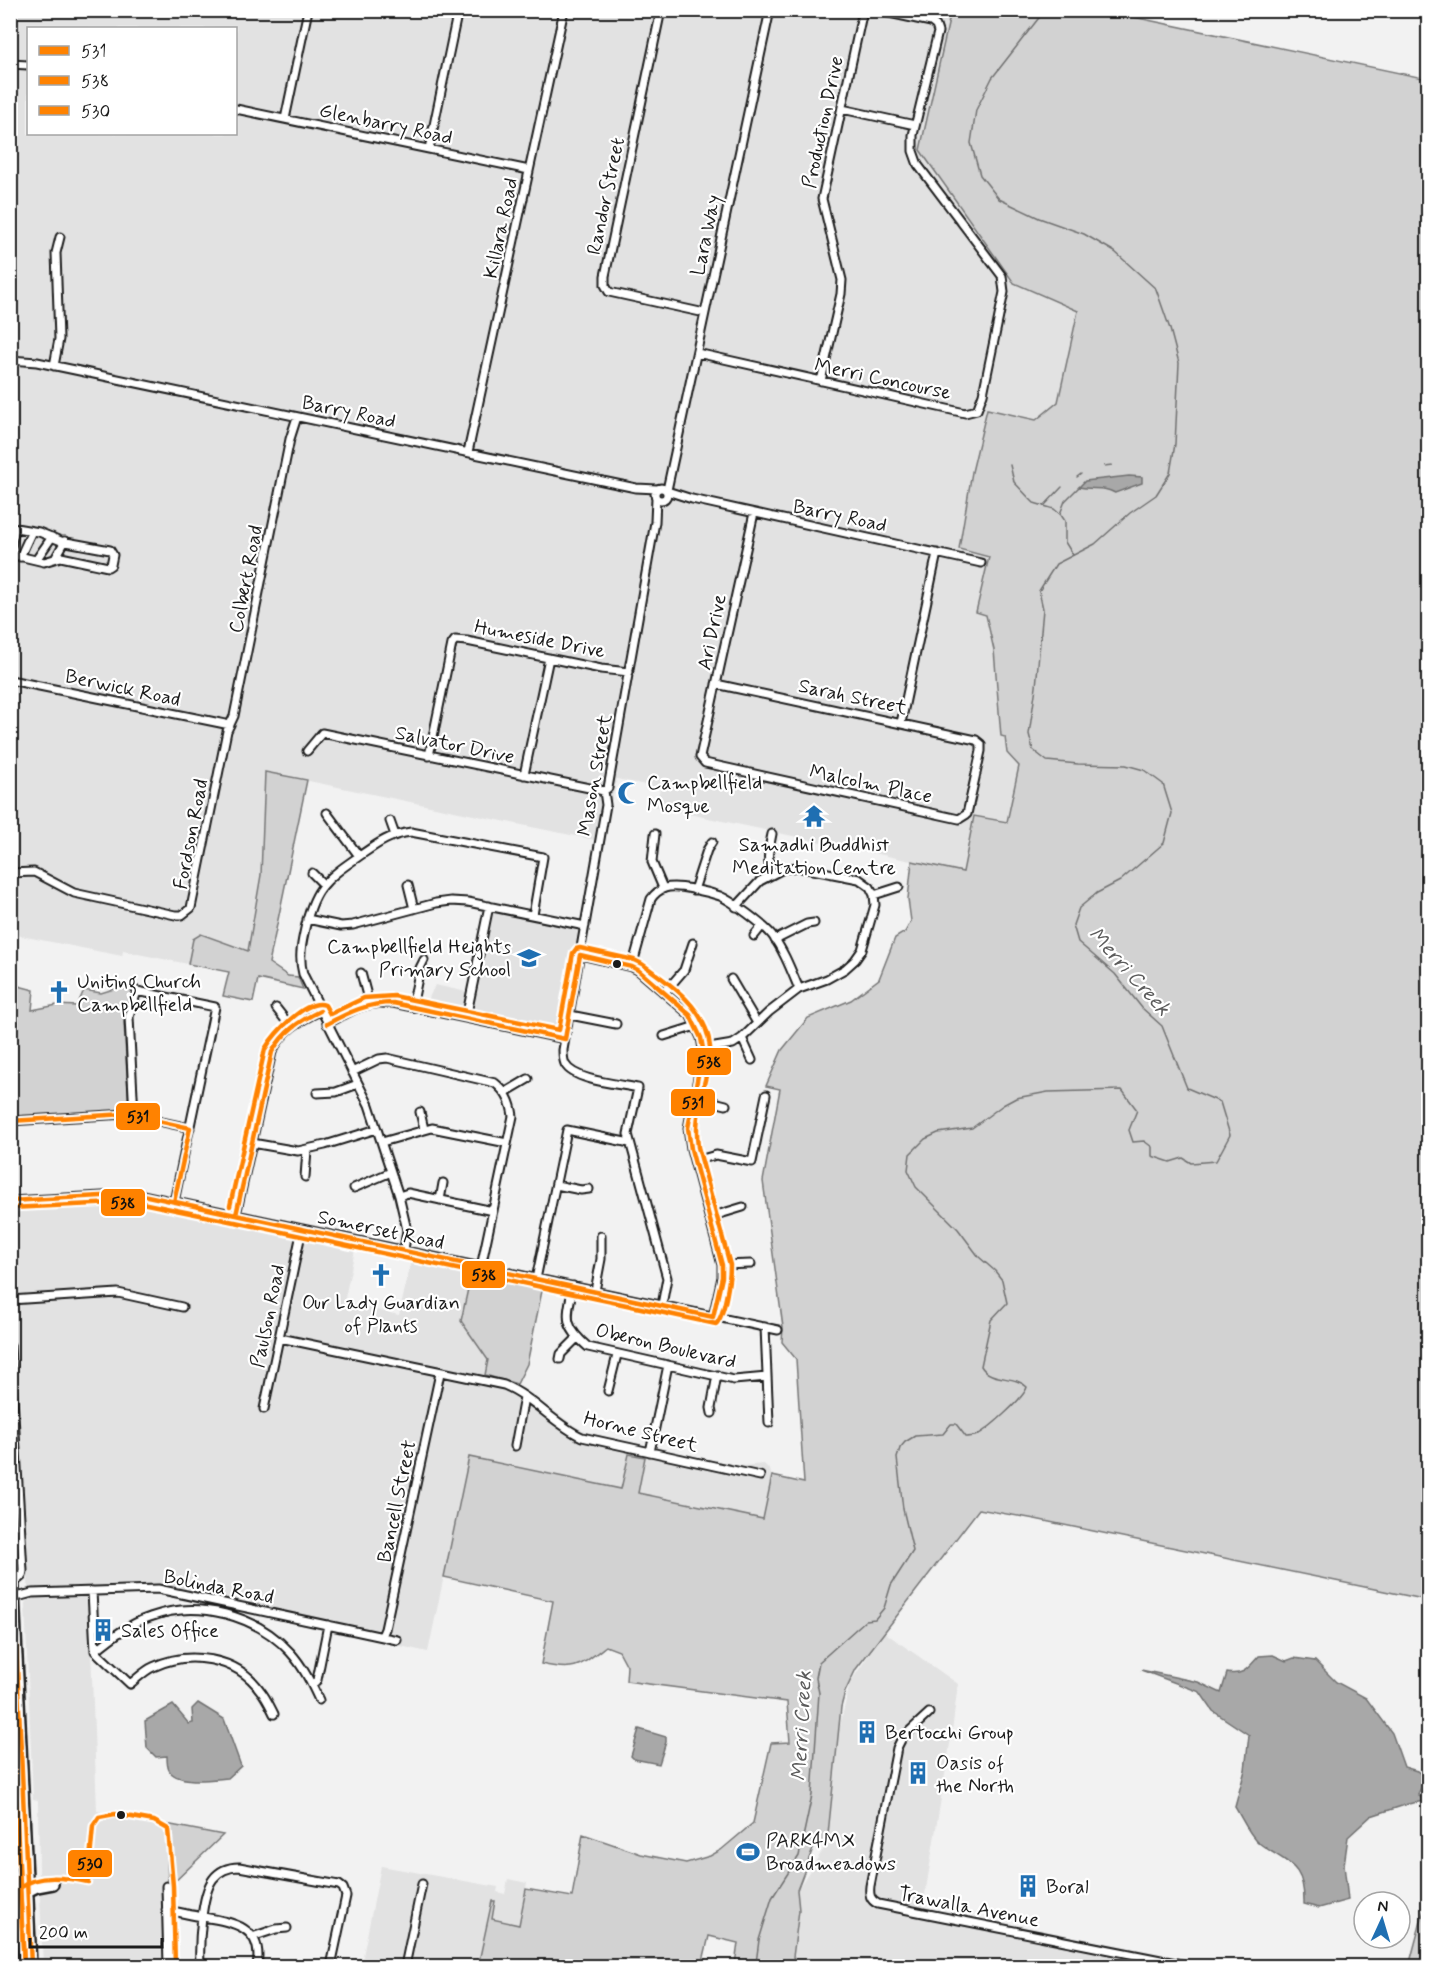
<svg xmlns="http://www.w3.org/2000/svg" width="1439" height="1977" viewBox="0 0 1439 1977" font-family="Mynerve,sans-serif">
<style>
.built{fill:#e2e2e2;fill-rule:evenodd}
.green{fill:#d2d2d2;stroke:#777;stroke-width:1.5}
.water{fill:#a8a8a8;stroke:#707070;stroke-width:1.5}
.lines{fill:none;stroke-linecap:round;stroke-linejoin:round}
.stream{stroke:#707070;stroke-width:1.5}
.minor-casing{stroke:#1c1c1c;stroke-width:11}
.highway-casing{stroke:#1c1c1c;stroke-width:14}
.minor{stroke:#fff;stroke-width:7}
.highway{stroke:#fff;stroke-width:9}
.bus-1-casing{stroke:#fff;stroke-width:9}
.bus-2-casing{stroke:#fff;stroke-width:9}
.bus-3-casing{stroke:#fff;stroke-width:9}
.bus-1{stroke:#ff8200;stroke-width:4.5}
.bus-2{stroke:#ff8200;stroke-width:4.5}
.bus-3{stroke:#ff8200;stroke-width:4.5}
.bus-dot{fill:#1c1c1c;stroke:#fff;stroke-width:2}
.labels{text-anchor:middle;stroke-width:4.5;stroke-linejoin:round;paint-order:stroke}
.street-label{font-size:20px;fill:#1c1c1c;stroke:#fff}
.poi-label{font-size:20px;fill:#1c1c1c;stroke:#fff;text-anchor:start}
.water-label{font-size:21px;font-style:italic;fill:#5b5b5b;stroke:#fff}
.line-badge{stroke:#fff;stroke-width:2}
.pale-badge-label{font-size:16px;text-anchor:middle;font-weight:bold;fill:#111}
</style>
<rect width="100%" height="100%" fill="#f2f2f2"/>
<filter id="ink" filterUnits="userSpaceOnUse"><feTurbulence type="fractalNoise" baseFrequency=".0167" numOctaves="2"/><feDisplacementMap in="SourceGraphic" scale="12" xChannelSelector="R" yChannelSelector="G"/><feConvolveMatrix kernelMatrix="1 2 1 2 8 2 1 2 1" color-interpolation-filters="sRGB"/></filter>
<g filter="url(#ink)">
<path class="built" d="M10 11H951L920 150 1014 283 1078 311 1058 402 1036 420 987 410 972 472 959 548 989 556 977 612 986 615 994 650 1001 736 1005 737 1007 753 1019 766 1007 823 974 816 963 872 656 807 660 788 617 779 610 808 601 806 595 840 265 772 261 875 248 951 193 939 188 964 123 951 122 956 11 934ZM28 28H236V134H28Z
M496 912 578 928 579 931 562 1030 560 1032 504 1020 501 1016 500 1022 472 1016 470 1013 474 991H477L479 987 478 984 493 913Z
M435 985 467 992 463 1009 460 1011 426 1004Z
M132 1198 356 1245 344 1303 399 1315 412 1257 471 1272 461 1321 490 1360 485 1375 504 1379 517 1384 573 1425 586 1432 740 1466 764 1464 770 1470 772 1478 763 1520 637 1493 645 1457 629 1454 622 1489 469 1457 428 1652 164 1595 153 1593 89 1596 97 1811 166 1824 168 1888 166 1966H43L39 1872 38 1800 33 1799 25 1603 29 1599 11 1287 10 1207 13 1205Z
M884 1632 958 1684 952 1732 922 1913 1196 1966H799L793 1957 797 1890 827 1844 837 1738 850 1683Z
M381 1866 498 1887 497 1892 505 1894 508 1879 527 1883 519 1925 491 1919 495 1902 478 1966H361Z"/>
<path class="green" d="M951 11H1105L1428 79V1600L1035 1519 979 1509 856 1669 845 1692 841 1707 827 1844 815 1843 797 1890 799 1910 793 1957 799 1966H736L735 1964 738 1943 709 1936 703 1961V1966H478L492 1901H495L492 1919 519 1925 526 1889 572 1897 583 1834 641 1854 686 1863 710 1856 721 1850 753 1823 771 1743 790 1742 787 1702 626 1681 627 1666 619 1651 606 1646C579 1667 575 1672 541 1664L553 1601 444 1577 469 1457 621 1489 629 1454 645 1457 638 1493 763 1519 772 1476 804 1483 796 1359 782 1342 783 1327 763 1181 780 1089 766 1086 782 1050 808 1018 851 1000 879 979 895 938 905 932 911 921 908 899 912 861 963 872 974 816 1007 822 1019 766 1007 753 1005 737 1001 736 994 650 986 615 976 612 989 557 959 549 972 472 987 409 1036 420 1058 402 1078 311 1014 283 920 150Z
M265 772 307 780 269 963 288 976 298 977 303 989 258 979 253 1002 223 996 229 972 188 964 193 939 201 934 248 951 261 875Z
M11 984 34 990 32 1010 57 1005 77 1006 84 990 101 993 117 988 133 990 124 1022 129 1110 11 1117Z
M472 1270 529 1282 543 1286 527 1364 517 1384 485 1375 488 1360 461 1321Z
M166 1824 223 1835 168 1888Z
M1428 1895V1966H1409Z"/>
<path class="water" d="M1129 476 1142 477V483L1115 493C1104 486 1092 490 1079 487L1085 481Z
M1273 1655 1286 1661 1294 1658 1315 1661 1336 1682 1366 1698 1392 1733 1404 1767 1417 1771 1426 1778 1418 1794 1424 1801 1408 1804 1371 1816 1348 1837 1344 1865 1348 1900 1319 1908 1304 1904C1305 1862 1286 1864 1259 1843 1249 1835 1242 1818 1235 1807L1245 1770 1249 1735 1213 1711 1200 1692 1141 1670 1198 1682 1221 1693 1227 1673C1244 1676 1248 1668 1259 1656Z
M198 1703 224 1719 241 1766 228 1778C213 1779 177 1785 169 1770 167 1766 167 1761 167 1756L156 1757 147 1748 145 1721 173 1705 189 1724 193 1723 192 1709Z
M639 1729 666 1737V1742L659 1764 634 1759 631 1756Z"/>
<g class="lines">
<path class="stream" d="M1010 465 1014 482 1029 498 1034 503 1054 509 1061 515 1065 521V542L1073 555
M1104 466 1112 465
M1077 477 1081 474
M1044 506 1062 487
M1060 514 1065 501 1079 487
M757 1966 756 1963 759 1940 772 1898 799 1856 812 1795 819 1693 816 1678 819 1662 866 1620 875 1619 884 1608 891 1585 913 1551 903 1509 897 1458 900 1448 905 1442 915 1436 943 1434 951 1424H956L966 1437C967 1437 975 1436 975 1436 987 1431 1024 1398 1027 1387 1014 1374 991 1383 981 1366L991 1320 1007 1303 1002 1280 995 1271 979 1257 958 1229 916 1187 908 1170 910 1154 925 1139 938 1133 972 1128 1003 1105 1016 1098 1048 1092 1122 1090 1137 1110 1129 1130 1133 1142 1144 1141 1152 1147V1156L1170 1162 1183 1158 1191 1163 1216 1161 1230 1135 1220 1102 1187 1088 1162 1026 1142 1008 1115 974 1078 942 1073 925 1079 908 1097 893 1120 881 1164 843 1172 813 1163 784 1144 770 1126 765 1078 764 1047 761 1033 750 1029 734 1036 687 1043 609 1039 591 1056 564 1095 544 1130 513 1156 495 1170 473 1175 444 1179 363 1170 329 1156 289 1115 252 1084 234 1039 218 999 199 980 175 971 143 976 110 992 78 1045 10"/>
<g class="minor-casing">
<path id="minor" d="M661 10 605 276V285L609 292 705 313
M10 64 28 65
M236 109 529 170
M842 109 915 125
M285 119 308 10
M429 149 458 10
M697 353 965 413 977 410 983 394 1004 292 1002 276 918 165 913 151V135L938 32 936 26 931 22 875 10
M10 360 37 362 636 488 657 489
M54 366 59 339 56 253 60 237
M821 381 841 294 842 280 822 199 863 10
M468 452 564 10
M655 494a6 6 0 1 1 12 0a6 6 0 1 1-12 0Z
M667 490 770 10
M667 491 692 499 981 563
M656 498 655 522 608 788 604 791 606 805 563 1050C563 1055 563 1059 565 1064 574 1081 620 1084 638 1088L628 1134 667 1278 662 1305
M10 527 39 532 61 541 110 550 113 555 111 565 108 567 61 557 44 562 10 554
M10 552 15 528
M20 557 32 531
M56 557 65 541
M36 560 52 537
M10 680 230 725
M716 684 976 740 981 744V751L967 814 959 819 705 763 700 757 754 513
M901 723 937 553
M307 751 322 733 604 791
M429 756 452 644 455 640 467 641 601 669 629 672
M524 775 549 658
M327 813 359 856
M390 821 395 835
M655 834 652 862 663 888
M10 873 34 872 74 893 175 915H182L191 908 227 731 234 716 290 439 297 417
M312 873 323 884
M772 874C766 860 769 849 772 834
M408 885 414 909
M694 890 707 850 712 842
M874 895 899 887
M307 919 341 926 353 925 436 903 451 901 468 902 585 926
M754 936 762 926
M775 940 807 924 814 923
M580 955 632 967 638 970 690 1015 701 1038 703 1049 701 1062 688 1128 691 1149 722 1265V1277L713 1317
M632 967 651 899C655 893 659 890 665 888 677 884 708 892 720 896 732 901 764 925 772 935 784 951 791 970 799 989
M361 973 369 1003
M731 979 757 1023
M665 992 684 970 693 943
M412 1007 420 968 424 960
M276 1008 291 1027
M570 1015 616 1024
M466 1018 489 906
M327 1024C352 1010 364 1002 393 1003L565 1039
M664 1036 696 1026
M742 1038 752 1060
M703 1049 733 1044 742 1038 769 1012 799 989 827 979 845 969 855 960 862 950 875 905 874 895 870 887 859 879 797 867 783 869 760 881 736 907
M352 1072 379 1059 387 1058 495 1083C506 1092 511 1101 513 1116L481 1267
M506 1092 528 1079
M317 1093 336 1092 358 1084
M694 1097 726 1105
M420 1112 424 1129
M134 1115 129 1017 137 991 215 1007 174 1202
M10 1121 126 1114 190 1128
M382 1142 432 1128 507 1143
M252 1143 298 1151 325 1145 377 1129
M695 1161 716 1155 752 1162 766 1095
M305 1177 307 1150
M556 1185 581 1190 589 1189
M354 1188 391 1172
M399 1196 408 1193 493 1211
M440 1200 443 1183
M10 1201 138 1194 778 1330
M236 1215 272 1052C283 1030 299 1021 320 1011
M710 1217 743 1207
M404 1250 407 1230 399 1196 369 1105 303 974C299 959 301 947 304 933 313 890 323 881 358 857 377 844 388 835 411 832L543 857 533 915
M722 1265 751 1264
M536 1279 567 1130 630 1143
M573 1286C567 1317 562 1325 588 1347L734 1380 767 1377
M595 1291 601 1259V1236
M10 1300 118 1293 182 1307
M765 1327 769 1423
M280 1338 504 1385C533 1397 554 1424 582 1437L760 1476
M10 1345 23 1571 22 1576 15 1582
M560 1359 561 1354 577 1338
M608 1391 617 1355
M264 1409 302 1229
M712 1413 711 1408 717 1375
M515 1446 524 1397
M650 1452 668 1365
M92 1591 95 1651
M10 1595 21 1596 32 1593 158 1589 397 1640
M382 1636 385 1629 440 1373
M95 1651C112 1637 129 1624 150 1617 198 1599 256 1615 290 1652 303 1666 311 1683 319 1700
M95 1651 130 1684C138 1678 144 1671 153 1667 188 1650 237 1657 260 1690 266 1697 270 1706 274 1714
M312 1685 317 1680 328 1625
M929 1713 902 1738 897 1748 870 1886C869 1895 870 1900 878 1904L1191 1966
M166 1886 168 1966
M166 1910C178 1912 191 1915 203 1917 233 1922 264 1927 257 1966
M252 1937 276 1929 287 1928
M200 1964C199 1944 201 1895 213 1879 219 1871 229 1867 239 1867L339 1885 343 1888 346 1896 331 1966
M405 1966 422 1884"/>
</g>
<g class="highway-casing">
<path id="highway" d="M10 1503 31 1966
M10 1872 13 1966
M27 1892 37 1887 53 1884"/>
</g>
<use href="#minor" class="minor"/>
<use href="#highway" class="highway"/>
<g class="bus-1-casing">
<path id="bus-1" d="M580 955 632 967 638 970 690 1015 701 1038 703 1049 688 1128 691 1149 722 1265V1277L713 1317
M327 1024C349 1012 368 1003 393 1003L565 1039
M565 1039 580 955
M10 1121 126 1114 190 1128 174 1202
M10 1201 138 1194 713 1317
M236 1215 272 1052C283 1032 299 1021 320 1011
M10 1514 31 1966
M10 1888 13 1966"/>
</g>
<g class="bus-2-casing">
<path id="bus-2" d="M230 1206 265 1049C274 1034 306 998 325 1005L330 1014 364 998 394 996 559 1030 573 953 576 949 580 948 634 960 642 964C671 984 707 1009 710 1047 711 1060 706 1076 703 1088 699 1111 695 1124 698 1147L730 1265C730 1278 725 1315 716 1324L235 1222
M10 1208 137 1202 234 1222
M10 1680 24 1966"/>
</g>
<g class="bus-3-casing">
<path id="bus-3" d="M24 1966 20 1888C38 1873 67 1878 88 1882L93 1826 99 1817 115 1814 154 1821 168 1829 173 1886 175 1966"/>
</g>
<use href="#bus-1" class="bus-1"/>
<use href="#bus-2" class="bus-2"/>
<use href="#bus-3" class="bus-3"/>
</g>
</g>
<defs>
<g id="mosque-bare" transform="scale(1.8)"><path d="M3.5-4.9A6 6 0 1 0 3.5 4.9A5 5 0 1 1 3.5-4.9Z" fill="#1f6fb2" stroke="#fff" stroke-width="2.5" paint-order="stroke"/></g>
<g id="temple-bare" transform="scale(1.8)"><path d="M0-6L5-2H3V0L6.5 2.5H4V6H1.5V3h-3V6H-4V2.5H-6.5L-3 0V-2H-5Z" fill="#1f6fb2" stroke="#fff" stroke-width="2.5" paint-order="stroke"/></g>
<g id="school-bare" transform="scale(1.8)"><path d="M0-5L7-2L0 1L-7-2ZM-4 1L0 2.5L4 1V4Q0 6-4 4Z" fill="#1f6fb2" stroke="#fff" stroke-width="2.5" paint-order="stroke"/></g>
<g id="church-bare" transform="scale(1.8)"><path d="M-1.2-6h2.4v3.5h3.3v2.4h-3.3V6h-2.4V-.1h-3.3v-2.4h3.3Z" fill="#1f6fb2" stroke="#fff" stroke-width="2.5" paint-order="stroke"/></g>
<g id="building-bare" transform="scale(1.8)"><path d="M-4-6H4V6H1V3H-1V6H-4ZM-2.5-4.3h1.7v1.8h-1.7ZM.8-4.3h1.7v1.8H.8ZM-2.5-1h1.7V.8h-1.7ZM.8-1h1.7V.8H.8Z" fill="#1f6fb2" stroke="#fff" stroke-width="2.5" paint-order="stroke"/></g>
<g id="stadium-bare" transform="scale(1.8)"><path d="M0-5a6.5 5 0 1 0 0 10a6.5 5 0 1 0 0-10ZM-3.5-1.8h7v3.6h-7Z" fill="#1f6fb2" stroke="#fff" stroke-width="2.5" paint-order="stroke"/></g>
</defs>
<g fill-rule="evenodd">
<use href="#mosque-bare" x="629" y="793"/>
<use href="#temple-bare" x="814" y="816"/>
<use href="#school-bare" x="529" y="958"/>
<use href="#church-bare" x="59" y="992"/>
<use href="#church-bare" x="381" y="1275"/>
<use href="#building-bare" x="103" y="1630"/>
<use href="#building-bare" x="867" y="1732"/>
<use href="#building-bare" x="918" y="1773"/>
<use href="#stadium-bare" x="748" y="1852"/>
<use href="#building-bare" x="1028" y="1886"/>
</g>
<g class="bus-dot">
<circle cx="617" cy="964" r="5"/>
<circle cx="121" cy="1815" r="5"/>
</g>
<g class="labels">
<g class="street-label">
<text transform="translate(822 122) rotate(-78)" y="7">Production Drive</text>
<text transform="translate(386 123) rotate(12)" y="7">Glenbarry Road</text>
<text transform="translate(605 196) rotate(-78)" y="7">Randor Street</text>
<text transform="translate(500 228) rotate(-78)" y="7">Killara Road</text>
<text transform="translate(705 235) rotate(-78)" y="7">Lara Way</text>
<text transform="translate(883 378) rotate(12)" y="7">Merri Concourse</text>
<text transform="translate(349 411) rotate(12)" y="7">Barry Road</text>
<text transform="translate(840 515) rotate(12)" y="7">Barry Road</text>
<text transform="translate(245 579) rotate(-79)" y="7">Colbert Road</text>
<text transform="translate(711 632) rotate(-78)" y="7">Ari Drive</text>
<text transform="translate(540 638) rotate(11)" y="7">Humeside Drive</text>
<text transform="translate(123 687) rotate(12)" y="7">Berwick Road</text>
<text transform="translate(853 696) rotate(12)" y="7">Sarah Street</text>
<text transform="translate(455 744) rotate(12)" y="7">Salvator Drive</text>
<text transform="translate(594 775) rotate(-80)" y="7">Mason Street</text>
<text transform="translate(871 783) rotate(12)" y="7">Malcolm Place</text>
<text transform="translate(190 834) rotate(-79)" y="7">Fordson Road</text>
<text transform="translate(381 1229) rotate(12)" y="7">Somerset Road</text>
<text transform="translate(267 1316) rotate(-78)" y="7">Paulson Road</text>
<text transform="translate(666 1345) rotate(13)" y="7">Oberon Boulevard</text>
<text transform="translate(641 1431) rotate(14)" y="7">Horne Street</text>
<text transform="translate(396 1501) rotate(-78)" y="7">Bancell Street</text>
<text transform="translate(219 1586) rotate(11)" y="7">Bolinda Road</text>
<text transform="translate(969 1906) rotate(11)" y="7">Trawalla Avenue</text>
</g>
<g class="poi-label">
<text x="647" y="789">Campbellfield<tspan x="647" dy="23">Mosque</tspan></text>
<text x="814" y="851" text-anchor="middle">Samadhi Buddhist<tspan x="814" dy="23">Meditation Centre</tspan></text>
<text x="511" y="953" text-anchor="end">Campbellfield Heights<tspan x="511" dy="23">Primary School</tspan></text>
<text x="77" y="988">Uniting Church<tspan x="77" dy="23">Campbellfield</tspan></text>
<text x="381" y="1309" text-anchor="middle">Our Lady Guardian<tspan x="381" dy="23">of Plants</tspan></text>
<text x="121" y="1637">Sales Office</text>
<text x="885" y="1739">Bertocchi Group</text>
<text x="936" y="1769">Oasis of<tspan x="936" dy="23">the North</tspan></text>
<text x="766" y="1847">PARK4MX<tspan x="766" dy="23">Broadmeadows</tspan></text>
<text x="1046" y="1893">Boral</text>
</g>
<g class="water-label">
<text transform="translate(1130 971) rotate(48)" y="7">Merri Creek</text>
<text transform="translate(801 1726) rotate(-87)" y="7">Merri Creek</text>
</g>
</g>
<g class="line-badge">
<rect x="686" y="1047" width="46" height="29" rx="6" fill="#ff8200"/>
<rect x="670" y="1088" width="46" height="29" rx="6" fill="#ff8200"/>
<rect x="115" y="1102" width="46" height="29" rx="6" fill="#ff8200"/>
<rect x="100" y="1188" width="46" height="29" rx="6" fill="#ff8200"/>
<rect x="461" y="1260" width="45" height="29" rx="6" fill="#ff8200"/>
<rect x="67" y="1849" width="46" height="29" rx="6" fill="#ff8200"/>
</g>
<g class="pale-badge-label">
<text x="709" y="1067">538</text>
<text x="693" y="1108">531</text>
<text x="138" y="1122">531</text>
<text x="123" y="1208">538</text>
<text x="484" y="1280">538</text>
<text x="90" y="1869">530</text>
</g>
<rect width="1439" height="1977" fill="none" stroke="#fff" stroke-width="36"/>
<rect x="18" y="18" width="1403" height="1941" fill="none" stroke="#1c1c1c" stroke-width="2" filter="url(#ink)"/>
<rect x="27" y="27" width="210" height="108" fill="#ffffff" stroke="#a4a4a4" stroke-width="1.5"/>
<rect x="39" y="46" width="30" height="9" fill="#ff8200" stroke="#a4a4a4" stroke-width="1.5"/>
<text x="81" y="57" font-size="18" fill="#1c1c1c">531</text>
<rect x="39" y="76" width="30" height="9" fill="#ff8200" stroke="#a4a4a4" stroke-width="1.5"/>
<text x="81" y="87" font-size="18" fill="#1c1c1c">538</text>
<rect x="39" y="106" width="30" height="9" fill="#ff8200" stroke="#a4a4a4" stroke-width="1.5"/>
<text x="81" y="117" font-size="18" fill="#1c1c1c">530</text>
<g transform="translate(1382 1920) rotate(4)"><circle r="28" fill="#ffffff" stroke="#a4a4a4" stroke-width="1.5"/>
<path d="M0-4.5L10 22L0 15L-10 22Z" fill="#1f6fb2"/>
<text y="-9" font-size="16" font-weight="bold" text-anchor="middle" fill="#1c1c1c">N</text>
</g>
<path d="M30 1938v9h132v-9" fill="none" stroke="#1c1c1c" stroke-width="3"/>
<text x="39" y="1938" font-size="18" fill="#1c1c1c" stroke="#ffffff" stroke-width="4.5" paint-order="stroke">200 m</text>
</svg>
